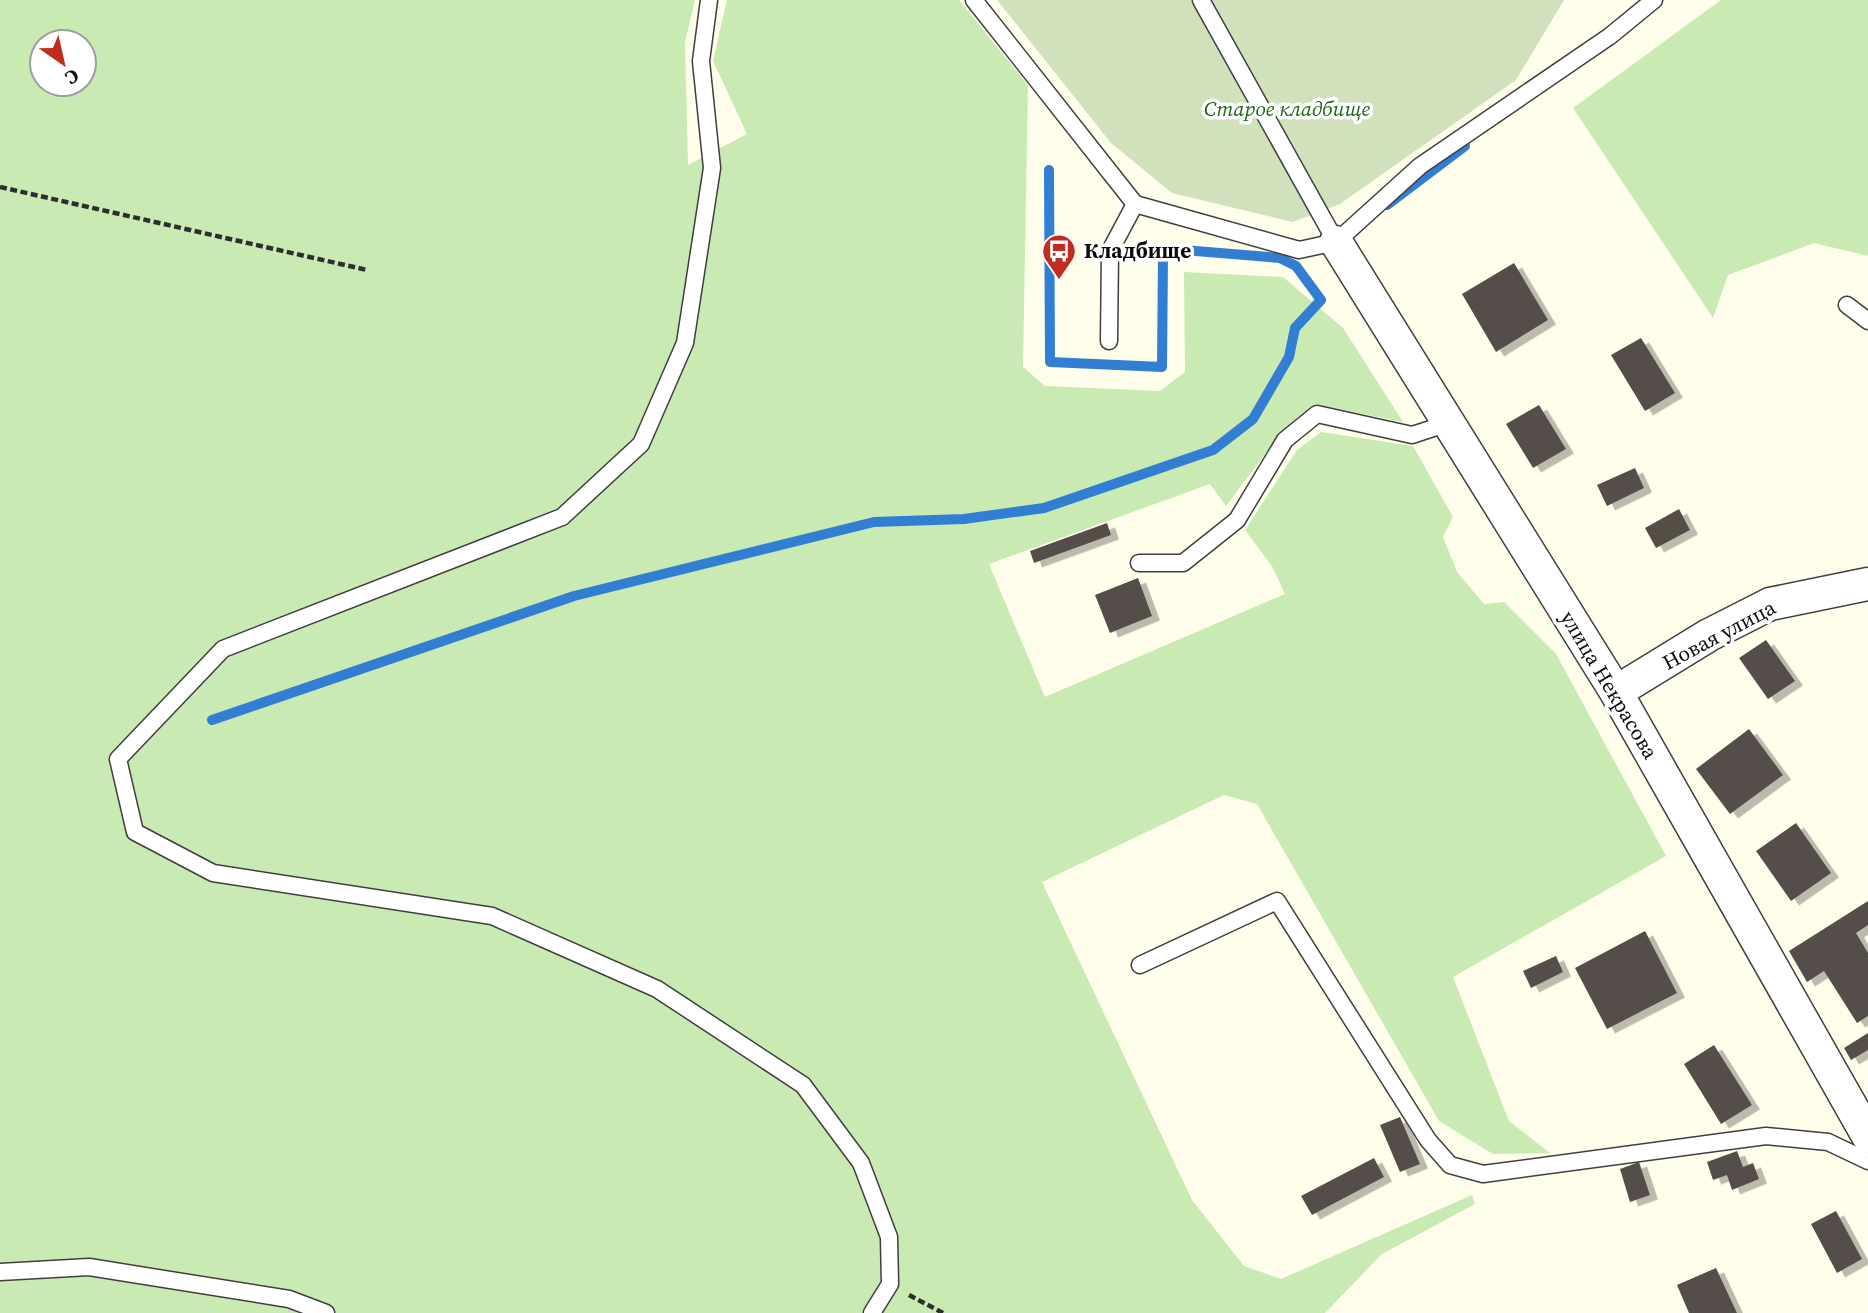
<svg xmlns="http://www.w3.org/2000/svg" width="1868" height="1313" viewBox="0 0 1868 1313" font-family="'Source Serif 4',serif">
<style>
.green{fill:#c9eab3;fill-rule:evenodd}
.cemetery{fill:#d0e1bc}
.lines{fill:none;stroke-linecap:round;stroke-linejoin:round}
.stream{stroke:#317ed2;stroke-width:10}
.building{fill:#554e48;filter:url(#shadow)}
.lane-casing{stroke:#3f3f3f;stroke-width:19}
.street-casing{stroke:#3f3f3f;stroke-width:35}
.path{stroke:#2e2e2e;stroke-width:4.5;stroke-dasharray:7 3.5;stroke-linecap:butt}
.lane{stroke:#fff;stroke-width:16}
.street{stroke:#fff;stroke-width:32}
.labels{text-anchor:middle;stroke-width:7;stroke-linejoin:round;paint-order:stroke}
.park-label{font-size:21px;font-style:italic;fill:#20651a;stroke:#fff}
.poi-label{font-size:21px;font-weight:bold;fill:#0c0c0c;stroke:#fff;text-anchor:start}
.street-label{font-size:21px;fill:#0c0c0c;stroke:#fff}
</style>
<defs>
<filter id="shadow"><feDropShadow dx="8" dy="4.5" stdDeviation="0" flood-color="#0004"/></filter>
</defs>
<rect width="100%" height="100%" fill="#fffeea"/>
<path class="green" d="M0 0H695L685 42 688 165 747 134 713 61 727 0H959L1028 85 1023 367 1045 386 1160 391 1185 372 1184 272 1283 277 1343 328 1403 422 1314 404 1281 433 1226 506 1210 484 989 564 1045 697 1285 594 1272 566 1245 530 1297 450 1321 432 1413 446 1453 517 1443 537 1457 572 1484 604 1504 602 1556 654 1666 856 1453 977 1509 1121 1550 1153 1493 1154 1439 1121 1257 804 1224 795 1042 882 1192 1200 1244 1266 1281 1279 1472 1195 1475 1204 1382 1254 1325 1313H0ZM42 42H84V84H42Z
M1721 0H1868V256L1814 243 1728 275 1713 318 1573 108Z"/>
<path class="cemetery" d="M997 0H1564L1516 80 1340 204 1293 222 1172 193 1111 143Z"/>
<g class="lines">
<path class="stream" d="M1387 205 1465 146
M212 720 574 596 874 522 964 519 1044 508 1213 450 1253 419 1289 357 1295 328 1321 300 1296 266 1280 258 1171 249 1163 256 1162 367 1050 362 1049 170"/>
</g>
<path class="building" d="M1514 263 1548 320 1496 352 1462 294Z
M1641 338 1675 393 1645 411 1611 355Z
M1539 405 1566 449 1533 468 1506 424Z
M1635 468 1644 488 1607 506 1597 485Z
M1679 509 1690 530 1656 548 1645 528Z
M1107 523 1111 535 1034 563 1030 551Z
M1138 578 1152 616 1110 633 1095 595Z
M1766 640 1795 681 1768 699 1739 658Z
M1749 729 1783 775 1730 814 1696 769Z
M1796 823 1831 873 1791 901 1756 851Z
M1868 901V925L1856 933 1868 953V1016L1857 1023 1824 971 1807 982 1789 951Z
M1645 931 1677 993 1607 1029 1575 968Z
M1556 956 1563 972 1531 988 1523 971Z
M1868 1033V1050L1851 1060 1844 1048Z
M1714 1045 1752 1105 1721 1124 1684 1064Z
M1400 1117 1420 1164 1400 1172 1380 1125Z
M1737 1151 1743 1167 1753 1163 1759 1179 1732 1190 1727 1175 1713 1180 1707 1162Z
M1374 1158 1384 1177 1312 1215 1301 1196Z
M1639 1162 1650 1195 1630 1202 1620 1169Z
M1836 1211 1862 1259 1837 1273 1811 1224Z
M1716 1268 1737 1313H1689L1677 1285Z"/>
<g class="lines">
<g class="lane-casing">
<path id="lane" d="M709 0 701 61 712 168 685 343 641 444 562 517 223 649 118 759 135 832 213 873 492 916 657 989 803 1085 861 1163 889 1237 890 1284 872 1313
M974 0 1135 204 1299 250 1336 242 1420 166 1610 36 1654 0
M1201 0 1336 242
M1847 305 1868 321
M1109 341 1110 251 1135 204
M1139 563H1183L1237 520 1285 440 1317 414 1412 435 1449 423
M1140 965 1277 901 1428 1140 1450 1165 1483 1174 1766 1136 1828 1142 1868 1161
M0 1272 89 1267 289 1299 326 1313"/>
</g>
<g class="street-casing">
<path id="street" d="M1336 242 1616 692 1868 1136
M1616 692 1709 635 1770 604 1868 584"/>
</g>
<path class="path" d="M0 187 367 270
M909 1295 943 1313"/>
<use href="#lane" class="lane"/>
<use href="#street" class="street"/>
</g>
<defs>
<g id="bus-pin" transform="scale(1.75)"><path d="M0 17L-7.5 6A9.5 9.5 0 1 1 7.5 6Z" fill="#c02c1f" stroke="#fff"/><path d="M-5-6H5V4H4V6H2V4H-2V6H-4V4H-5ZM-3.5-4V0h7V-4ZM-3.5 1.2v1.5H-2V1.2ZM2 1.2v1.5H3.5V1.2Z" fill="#fff"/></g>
</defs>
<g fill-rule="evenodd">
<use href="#bus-pin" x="1059" y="251"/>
</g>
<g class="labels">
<g class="park-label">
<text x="1287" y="116">Старое кладбище</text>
</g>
<g class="poi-label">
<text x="1084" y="258">Кладбище</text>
</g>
<g class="street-label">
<text transform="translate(1719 635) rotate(-28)" y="7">Новая улица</text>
<text transform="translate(1609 685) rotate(59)" y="7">улица Некрасова</text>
</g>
</g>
<g transform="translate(63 63) rotate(146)"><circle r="33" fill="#ffffff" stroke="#9e9e9e" stroke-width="2"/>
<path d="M0-5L12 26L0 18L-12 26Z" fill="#c02c1f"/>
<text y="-10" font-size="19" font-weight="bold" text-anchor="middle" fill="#0c0c0c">С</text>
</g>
</svg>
